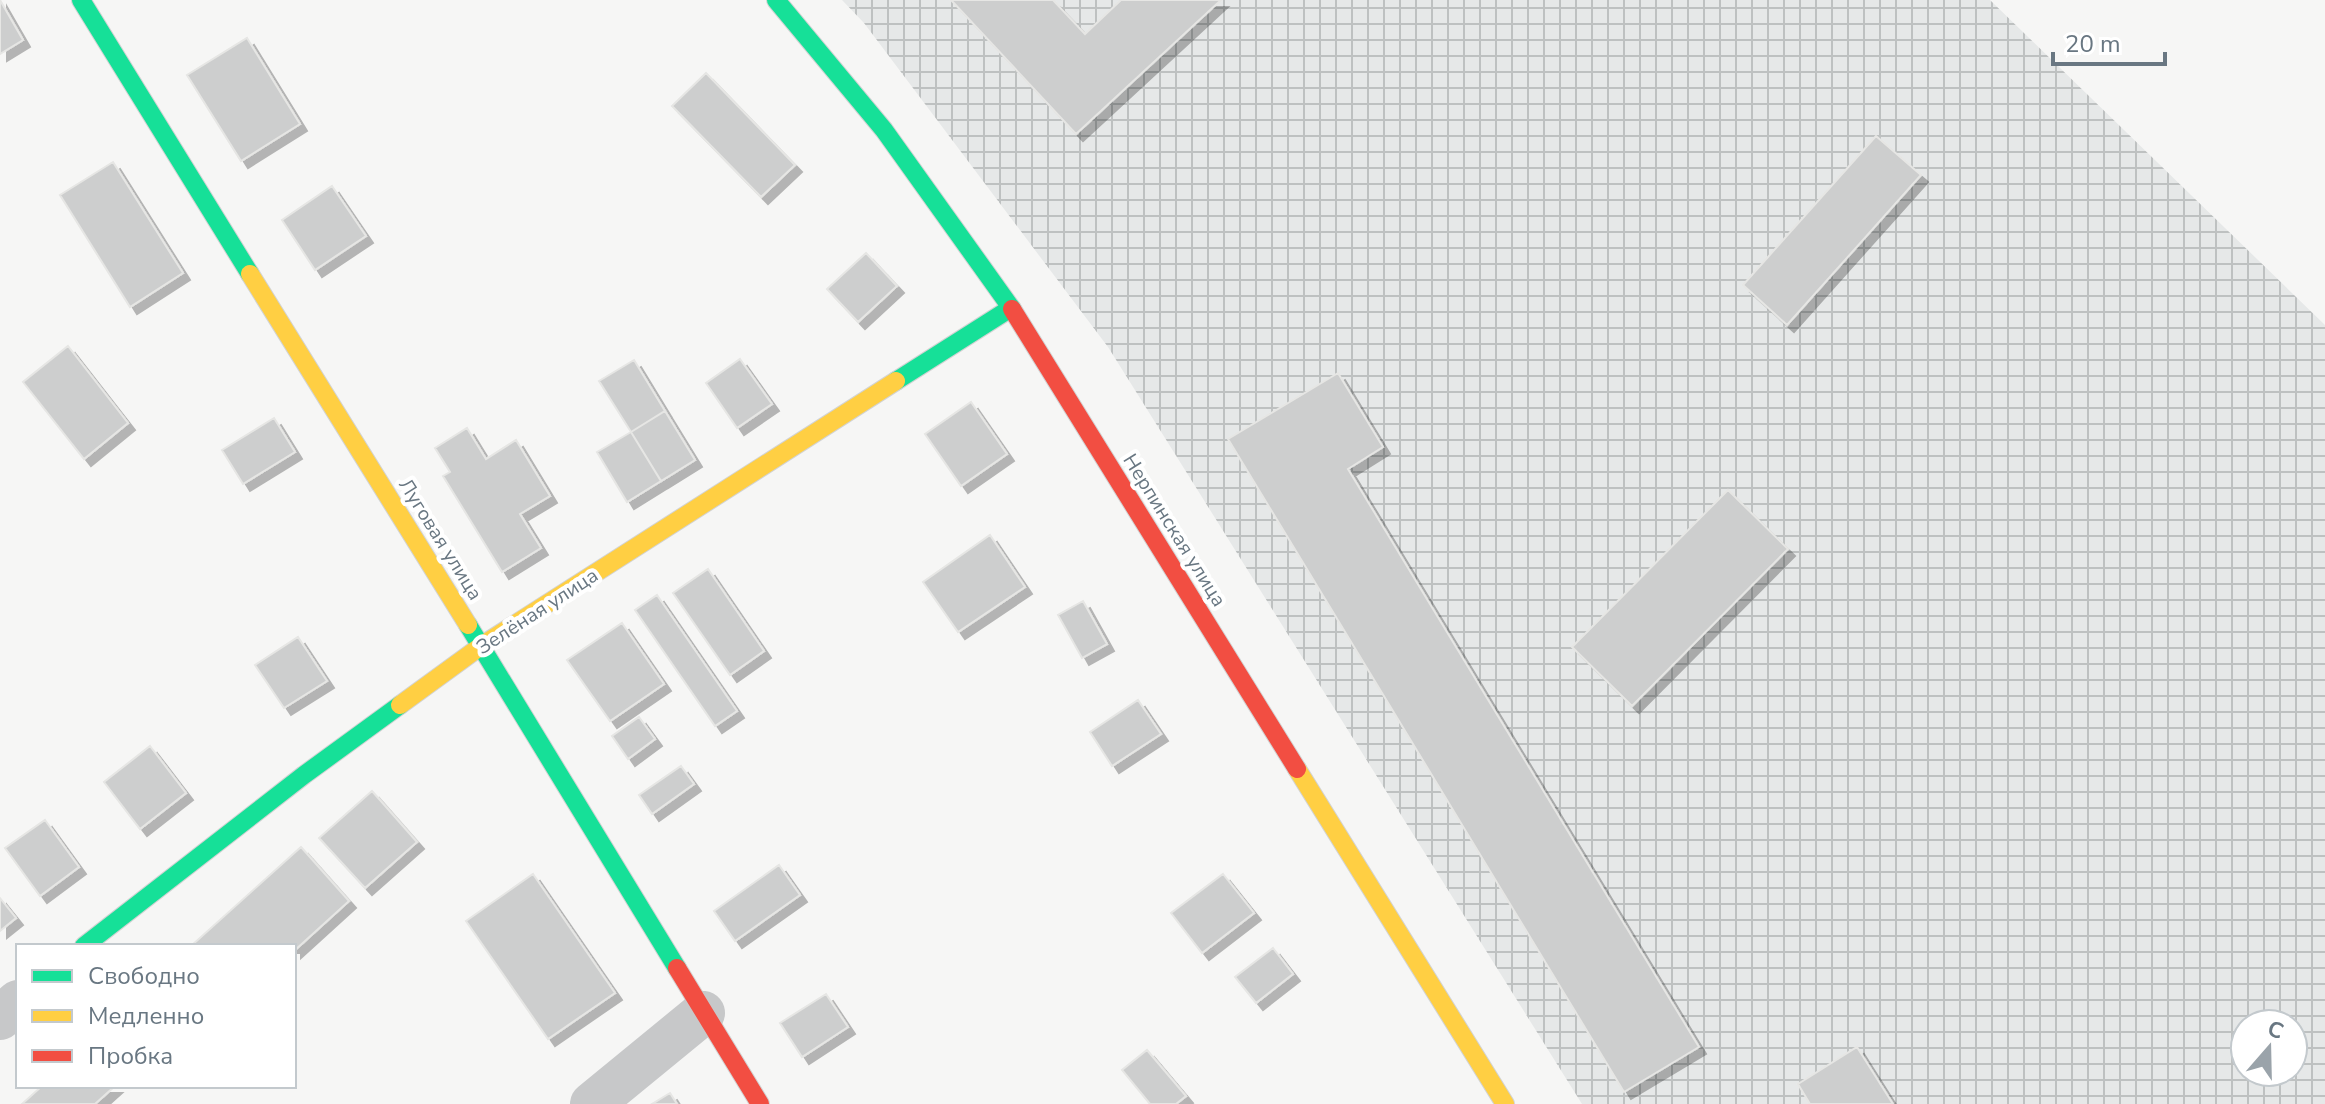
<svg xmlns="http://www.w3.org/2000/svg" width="2325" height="1104" viewBox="0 0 2325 1104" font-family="'Nunito Sans',sans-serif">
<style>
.industrial{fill:url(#industrial-grid);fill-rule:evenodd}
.building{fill:#cdcece;stroke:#e6e6e4;stroke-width:2;filter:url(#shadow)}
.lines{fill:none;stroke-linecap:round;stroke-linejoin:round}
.fast-casing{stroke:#d2d3d3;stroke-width:20}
.slow-casing{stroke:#d2d3d3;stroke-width:20}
.jam-casing{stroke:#d2d3d3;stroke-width:20}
.street{stroke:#c7c8c9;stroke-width:44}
.fast{stroke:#16e098;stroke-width:18}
.slow{stroke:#ffcf43;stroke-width:18}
.jam{stroke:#f24e42;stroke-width:18}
.labels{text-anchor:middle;stroke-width:8;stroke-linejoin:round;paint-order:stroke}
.street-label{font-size:20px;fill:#697782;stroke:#fff}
</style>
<defs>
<pattern id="industrial-grid" width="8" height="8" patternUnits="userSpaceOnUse" patternTransform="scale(2)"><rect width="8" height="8" fill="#e6e8e8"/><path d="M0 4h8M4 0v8" fill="none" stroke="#bec1c1"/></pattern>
<filter id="shadow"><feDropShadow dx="7" dy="7" stdDeviation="0" flood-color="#0004"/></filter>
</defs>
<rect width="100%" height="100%" fill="#f6f6f5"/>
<path class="industrial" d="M842 0H1990L2325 325V1104H1582L1108 347 864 23ZM2245 1024H2293V1072H2245Z"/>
<path class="building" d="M0 0 23 40 0 54Z
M951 0H1053L1085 34 1121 0H1221L1076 134Z
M247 38 300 124 241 161 187 75Z
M706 73 795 165 761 197 672 106Z
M1876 136 1921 175 1787 325 1743 285Z
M113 162 183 273 130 307 60 195Z
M332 186 366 236 315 270 282 220Z
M866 253 897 286 858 322 827 289Z
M68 346 128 423 84 459 23 382Z
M740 359 772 404 737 428 706 383Z
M634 360 665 411 631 432 599 381Z
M1338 373 1383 447 1348 469 1699 1047 1624 1092 1228 439Z
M971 402 1007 454 961 486 925 434Z
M665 411 695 460 661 481 631 432Z
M274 418 295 452 243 484 222 450Z
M467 428 486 459 516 440 550 496 520 514 541 548 502 572 443 476 450 472 435 448Z
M631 432 661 481 627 502 597 452Z
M1728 490 1788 549 1632 706 1572 647Z
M990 535 1025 587 958 632 923 582Z
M708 569 764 651 730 675 673 593Z
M657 595 737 711 715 726 635 610Z
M1083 601 1107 644 1082 658 1058 615Z
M622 623 664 684 610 721 567 660Z
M298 637 327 681 284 708 255 665Z
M1138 700 1161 734 1112 766 1090 732Z
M639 717 655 739 628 759 612 736Z
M150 746 186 793 140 829 104 782Z
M681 766 694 784 652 814 639 795Z
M372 791 417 842 365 888 319 838Z
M45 820 79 867 40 896 5 848Z
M301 847 349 901 294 951V946H191Z
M779 865 800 895 735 941 714 911Z
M533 874 615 993 548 1039 466 921Z
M1223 874 1254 913 1202 953 1171 913Z
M0 898 16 918 0 931Z
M1273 948 1293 974 1256 1003 1235 977Z
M826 994 848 1027 802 1057 780 1023Z
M1857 1047 1893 1104H1810L1798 1084Z
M1147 1050 1186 1096 1176 1104H1150L1122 1070Z
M42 1086H115L95 1104H22Z
M670 1093 677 1104H652Z"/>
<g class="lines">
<g class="fast-casing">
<path id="fast" d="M81 0 250 274
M776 0 884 130 1012 309
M896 381 1011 308
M468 625 677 968
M84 946 304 775 400 705"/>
</g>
<g class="slow-casing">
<path id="slow" d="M250 274 468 625
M400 705 481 646 896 381
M1297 769 1505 1104"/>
</g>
<g class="jam-casing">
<path id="jam" d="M1012 309 1297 769
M677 968 760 1104"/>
</g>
<path class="street" d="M0 1018 18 1002
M592 1104 703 1013"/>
<use href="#fast" class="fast"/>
<use href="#slow" class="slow"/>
<use href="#jam" class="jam"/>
</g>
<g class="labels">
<g class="street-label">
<text transform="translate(1175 530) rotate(58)" y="7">Нерпинская улица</text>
<text transform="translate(441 539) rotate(58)" y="7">Луговая улица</text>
<text transform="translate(537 611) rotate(-33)" y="7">Зелёная улица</text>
</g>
</g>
<rect x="16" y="944" width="280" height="144" fill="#ffffff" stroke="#c3c9cd" stroke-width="2"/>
<rect x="32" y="970" width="40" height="12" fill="#16e098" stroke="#c3c9cd" stroke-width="2"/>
<text x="88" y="984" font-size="24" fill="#697782">Свободно</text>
<rect x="32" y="1010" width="40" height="12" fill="#ffcf43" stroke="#c3c9cd" stroke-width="2"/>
<text x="88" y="1024" font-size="24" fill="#697782">Медленно</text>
<rect x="32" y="1050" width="40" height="12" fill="#f24e42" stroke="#c3c9cd" stroke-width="2"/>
<text x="88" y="1064" font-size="24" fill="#697782">Пробка</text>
<g transform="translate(2269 1048) rotate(20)"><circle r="38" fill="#ffffff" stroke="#c3c9cd" stroke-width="2"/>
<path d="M0-6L14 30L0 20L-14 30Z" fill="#9aa3aa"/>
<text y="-12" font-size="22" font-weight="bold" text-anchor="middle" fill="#697782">С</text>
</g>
<path d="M2053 52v12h112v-12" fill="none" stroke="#697782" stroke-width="4"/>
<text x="2065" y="52" font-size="24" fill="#697782" stroke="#ffffff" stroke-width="6" paint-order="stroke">20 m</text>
</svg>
